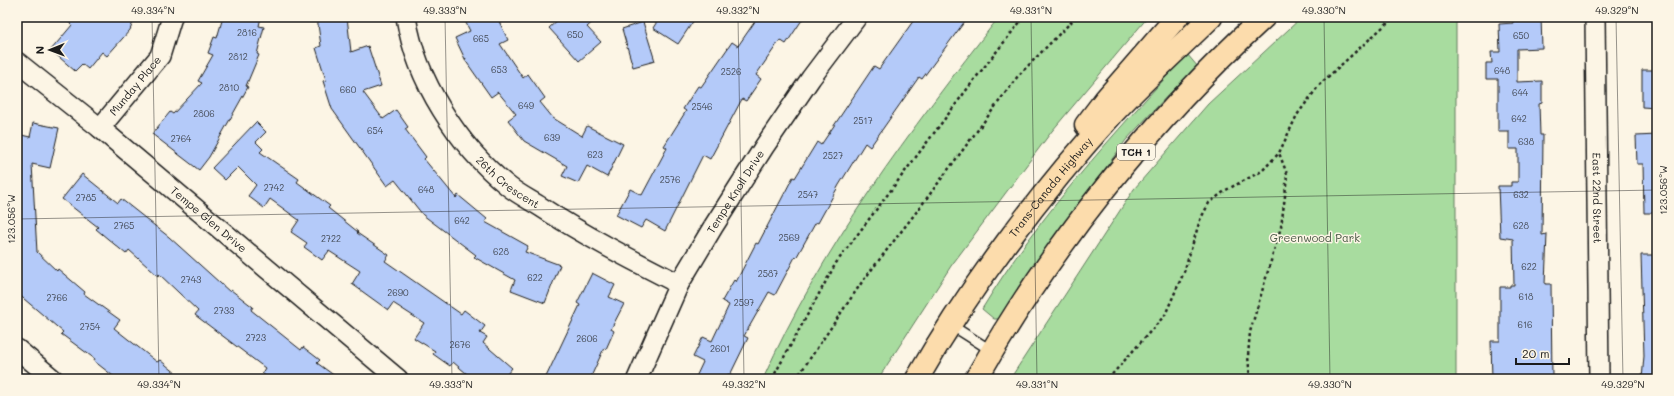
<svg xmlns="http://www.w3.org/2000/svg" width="1674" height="396" viewBox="0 0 1674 396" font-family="Mali,sans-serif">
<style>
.green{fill:#a8dc9f;stroke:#627c5e}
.building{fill:#b4caf9;stroke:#1c1c1c}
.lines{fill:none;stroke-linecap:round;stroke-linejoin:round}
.service-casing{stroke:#1c1c1c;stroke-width:12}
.minor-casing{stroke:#1c1c1c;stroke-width:22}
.motorway-casing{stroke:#1c1c1c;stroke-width:25}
.path{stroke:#1c1c1c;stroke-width:2.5;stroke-dasharray:3 3;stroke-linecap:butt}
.service{stroke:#fcf5e5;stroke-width:9}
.minor{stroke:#fcf5e5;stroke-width:19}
.motorway{stroke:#fcdcac;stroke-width:22}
.ticks{fill:none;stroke:#1c1c1c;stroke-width:1;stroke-opacity:0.45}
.labels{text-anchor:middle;stroke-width:3;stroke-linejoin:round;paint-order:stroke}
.number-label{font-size:9px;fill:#424853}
.shield{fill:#fcf5e5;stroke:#5f5d58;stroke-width:1}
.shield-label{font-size:10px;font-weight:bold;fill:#1c1c1c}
.street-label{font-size:11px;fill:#1c1c1c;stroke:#fcf5e5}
.park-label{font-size:11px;fill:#465643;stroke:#fcf5e5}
.neatline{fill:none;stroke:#1c1c1c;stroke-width:1.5}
.ticks-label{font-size:10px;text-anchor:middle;fill:#1c1c1c}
</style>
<rect width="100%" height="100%" fill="#fcf5e5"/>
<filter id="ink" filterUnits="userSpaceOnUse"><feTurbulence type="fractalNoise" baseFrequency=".025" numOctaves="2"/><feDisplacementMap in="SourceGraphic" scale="8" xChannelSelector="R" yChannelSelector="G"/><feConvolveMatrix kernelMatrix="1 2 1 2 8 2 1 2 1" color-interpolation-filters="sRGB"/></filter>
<g filter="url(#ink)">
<path class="green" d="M999 17H1148L1052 131 951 266 878 379H763C822 247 910 130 999 17Z
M1302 17H1456V379H1010L1134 189 1208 104Z
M1187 54 1198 67 1169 94 1126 140 1016 291 1004 319H994L982 309C1039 215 1114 134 1187 54Z"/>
<path class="building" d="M63 17H135L130 30 107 56 102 52 88 69 82 64 75 71 51 50 72 25Z
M223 17H261L259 26 264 27 257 54 259 55 246 86 248 87 209 157 199 170 152 134 170 112 173 114 202 83 198 81 213 55 208 53 214 37 217 38Z
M317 17H347L351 52 368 46 381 86 363 92 383 119 396 110 408 127 405 129 426 157 424 159 456 198 458 195 487 219 485 222 528 246 525 252 560 265 545 303 511 290 515 280 474 257 476 255 423 215 395 180 387 186 332 109 323 81 326 80 316 48 321 46Z
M463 17H497L508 40 500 44 523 78 528 74 545 98 540 102 553 118 582 136 587 126 623 144 607 177 587 166 578 183 562 176 567 166 524 141 508 120 516 114 498 92 491 97 465 60 466 58 465 59 455 38 470 31Z
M561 17H598L587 27 601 42 579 61 549 28Z
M660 17H696L678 44 653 28Z
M758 17H804L786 44 780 40 756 75 761 79 746 101 742 99 710 159 703 155 665 231 646 220 641 228 616 215 630 189 642 195 667 148 664 146 686 111 683 109 698 86 701 87 732 42 738 46Z
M916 17H968L922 79 919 77 870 147 865 143 839 185 818 223 816 222 796 258 795 257 775 295 769 292 744 336 748 338 730 375 728 374 726 379H695L703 362 693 357 703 337 712 341 729 305 722 301 734 280 736 282 756 243 758 244 793 177 795 178 817 142 821 145 874 66 879 69Z
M1513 17H1541L1542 48 1517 49V82L1542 81V103L1539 104 1540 135H1543L1542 235 1547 234 1545 284H1551L1552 379H1492L1491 341H1500V287H1510V285H1514L1513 239 1500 237 1498 186H1511V182H1518V149H1509V131H1498V79H1486V63H1492L1491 52H1500L1499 24 1513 23Z
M643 22 655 61 633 67 622 29Z
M1642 70H1657V108L1642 107Z
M256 122 266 132 256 142 263 149 260 152 299 179 297 182 330 206 328 208 358 232 357 233 389 255 385 261 461 314 464 310 485 326 480 333 487 337 483 343 512 368 503 379H473L453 362 450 366 433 354 435 351 414 338 424 323 393 303 388 310 352 284 360 271 329 251 322 260 304 247 307 243 291 232 299 220 270 199 264 208 248 196 256 185 238 167 225 180 212 168Z
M33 123 59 128 50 168 32 164 37 252 57 271 58 269 85 292 84 294 120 320 114 328 157 362 160 360 183 379H117L94 361 95 359 61 334 63 332 17 293V134L30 137Z
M1657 135V213H1644L1643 164H1637L1636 136Z
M82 174 118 203 121 199 169 237 230 292 231 290 253 307 251 310 301 350 303 347 320 360 317 363 339 379H269L262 373 265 368 195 315 198 311 159 274 158 276 129 250 126 254 96 229 98 227 62 199Z
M1641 255H1657V379H1642L1644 356Z
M592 273 615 285 609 297 624 304 611 329 614 331 606 349 604 348 590 379H545L580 305 577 303Z"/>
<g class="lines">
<g class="service-casing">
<path id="service" d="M951 325 992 351"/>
</g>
<g class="minor-casing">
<g id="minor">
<path id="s1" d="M406 17C416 80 458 146 508 186 518 194 530 200 541 207 585 236 632 260 679 284"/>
<path id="s2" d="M1595 17 1599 379"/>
<path id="s3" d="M17 62 100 128 398 379"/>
<path id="s4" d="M100 128 160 56 172 17"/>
<path d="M17 349 53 379"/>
<path id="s5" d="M637 379 679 284 713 227 764 147 811 78 857 17"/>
</g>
</g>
<g class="motorway-casing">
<g id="motorway">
<path d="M1086 125 1105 100 1177 17"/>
<path id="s6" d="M917 379C970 286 1042 191 1114 112 1145 79 1179 48 1211 17"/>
<path d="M976 379C1052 245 1151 121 1264 17"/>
</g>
</g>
<path class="path" d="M772 379 836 263 974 80 1024 17
M796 379 862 282 921 206 1018 76 1076 17
M1108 379 1165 315 1184 272 1200 220 1209 203 1226 190 1262 171 1279 153 1297 115 1320 84 1394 17
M1250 379 1248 356 1250 332 1281 227 1285 196 1287 174 1279 153"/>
<use href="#service" class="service"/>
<use href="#minor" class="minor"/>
<use href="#motorway" class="motorway"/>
</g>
</g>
<path class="ticks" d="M152 17 159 379M445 17 452 379M738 17 744 379M1031 17 1037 379M1324 17 1330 379M1616 17 1623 379M17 219 1657 190"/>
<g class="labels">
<g class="number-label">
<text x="247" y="36">2816</text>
<text x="575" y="38">650</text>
<text x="1521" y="39">650</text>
<text x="481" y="42">665</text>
<text x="238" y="60">2812</text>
<text x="499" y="73">653</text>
<text x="1502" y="74">648</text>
<text x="731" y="75">2526</text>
<text x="229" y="91">2810</text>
<text x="348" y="93">660</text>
<text x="1520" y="96">644</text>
<text x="526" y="109">649</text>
<text x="702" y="110">2546</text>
<text x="204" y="117">2806</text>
<text x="1519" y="122">642</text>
<text x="863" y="124">2517</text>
<text x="375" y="134">654</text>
<text x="552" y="141">639</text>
<text x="181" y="142">2764</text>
<text x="1526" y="145">638</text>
<text x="595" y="158">623</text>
<text x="833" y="159">2527</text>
<text x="670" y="183">2576</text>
<text x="274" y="191">2742</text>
<text x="426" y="193">648</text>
<text x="808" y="198">2547</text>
<text x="1521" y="198">632</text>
<text x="86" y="201">2785</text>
<text x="462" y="224">642</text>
<text x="124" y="229">2765</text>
<text x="1521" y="229">628</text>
<text x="789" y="241">2569</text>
<text x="331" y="242">2722</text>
<text x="501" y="255">628</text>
<text x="1529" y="270">622</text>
<text x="768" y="277">2587</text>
<text x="535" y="281">622</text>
<text x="191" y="283">2743</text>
<text x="398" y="296">2690</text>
<text x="1526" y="300">618</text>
<text x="57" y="301">2766</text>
<text x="744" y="306">2597</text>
<text x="224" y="314">2733</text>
<text x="1525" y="328">616</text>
<text x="90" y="330">2754</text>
<text x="256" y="341">2723</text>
<text x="587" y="342">2606</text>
<text x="460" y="348">2676</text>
<text x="720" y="352">2601</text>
</g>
<rect class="shield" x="1117" y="144" width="38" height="16" rx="3"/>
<g class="shield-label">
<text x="1136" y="156">TCH 1</text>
</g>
<g class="street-label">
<text dy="4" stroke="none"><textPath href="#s4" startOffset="55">Munday Place</textPath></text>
<text dy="4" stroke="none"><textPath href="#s1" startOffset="199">26th Crescent</textPath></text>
<text dy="4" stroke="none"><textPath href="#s6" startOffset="234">Trans-Canada Highway</textPath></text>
<text dy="4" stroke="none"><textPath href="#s5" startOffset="212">Tempe Knoll Drive</textPath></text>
<text dy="4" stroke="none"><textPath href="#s2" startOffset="181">East 22nd Street</textPath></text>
<text dy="4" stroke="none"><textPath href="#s3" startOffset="248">Tempe Glen Drive</textPath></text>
</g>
<g class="park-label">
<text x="1315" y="242">Greenwood Park</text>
</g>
</g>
<rect width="1674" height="396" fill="none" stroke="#fcf5e5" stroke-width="44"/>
<g transform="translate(50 50) rotate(269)" stroke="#fcf5e5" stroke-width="3" paint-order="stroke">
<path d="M0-3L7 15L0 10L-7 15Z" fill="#1c1c1c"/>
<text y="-6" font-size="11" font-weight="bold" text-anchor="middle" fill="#1c1c1c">N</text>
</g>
<path d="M1516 358v6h53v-6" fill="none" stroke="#1c1c1c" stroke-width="2"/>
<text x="1522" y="358" font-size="12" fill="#1c1c1c" stroke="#fcf5e5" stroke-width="3" paint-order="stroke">20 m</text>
<rect x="22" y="22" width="1630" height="352" class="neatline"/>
<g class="ticks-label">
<text x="153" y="14">49.334°N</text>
<text x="445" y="14">49.333°N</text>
<text x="738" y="14">49.332°N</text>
<text x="1031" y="14">49.331°N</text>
<text x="1324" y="14">49.330°N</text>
<text x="1617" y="14">49.329°N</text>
<text transform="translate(1663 190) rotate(-90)" y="4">123.056°W</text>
<text transform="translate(11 219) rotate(-90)" y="4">123.056°W</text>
<text x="159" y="388">49.334°N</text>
<text x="451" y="388">49.333°N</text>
<text x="744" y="388">49.332°N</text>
<text x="1037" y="388">49.331°N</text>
<text x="1330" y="388">49.330°N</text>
<text x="1623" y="388">49.329°N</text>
</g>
</svg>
